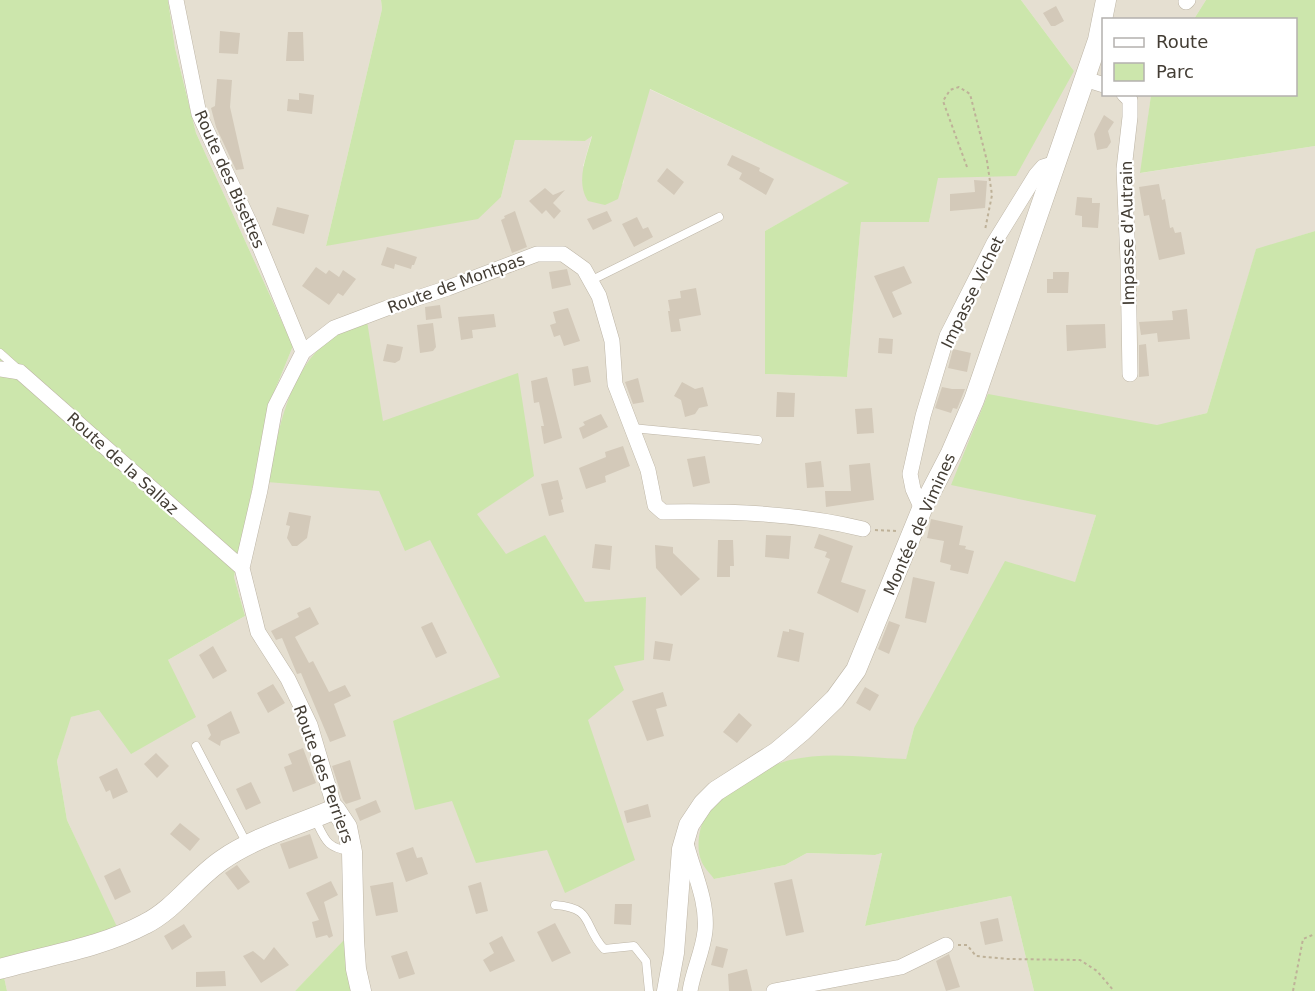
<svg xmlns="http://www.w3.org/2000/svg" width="1315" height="991" viewBox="0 0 1315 991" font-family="'DejaVu Sans',sans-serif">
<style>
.residential{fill:#e5dfd1}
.green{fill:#cce6ac}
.building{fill:#d3c9b9}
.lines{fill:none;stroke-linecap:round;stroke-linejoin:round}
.service-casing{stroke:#bdb5a6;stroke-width:9}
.minor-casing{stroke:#bdb5a6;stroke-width:16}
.tertiary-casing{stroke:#bdb5a6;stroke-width:21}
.path{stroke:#beb198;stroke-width:2;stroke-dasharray:3 3;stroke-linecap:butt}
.service{stroke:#fff;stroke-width:8}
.minor{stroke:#fff;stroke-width:15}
.tertiary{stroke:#fff;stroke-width:20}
.labels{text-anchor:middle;stroke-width:4.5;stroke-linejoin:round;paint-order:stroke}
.street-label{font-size:16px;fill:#433d34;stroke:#fff}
</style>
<rect width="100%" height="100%" fill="#f2ede3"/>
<path class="residential" d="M168 0H381L382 9 326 246 501 197 515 140 585 141 592 135 583 166 623 184 629 155 649 89 850 183 765 231V374L847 377 861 221 929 222 937 178 1074 71 1021 0H1206L1194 19 1104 20V94L1151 95 1141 173 1315 146V231L1256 250 1207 413 1157 426 988 395 1096 515 1075 583 914 728 906 760 876 758 714 879 785 865 807 853 875 855 882 853 865 926 1011 896 1034 991H354L344 941 295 991H7L1 963 117 929 67 820 57 761 70 717 99 710 168 660 245 616 234 577 270 402 293 346 196 133 175 48Z"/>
<path class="green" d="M0 0H168L175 48 196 133 293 346 270 402 234 577 245 616 168 660 196 717 131 754 99 710 71 717 57 761 67 820 118 929 1 963 7 991H0Z
M381 0H1021L1074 71 1016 176 938 178 929 222H861L847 377 765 374V231L849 183 650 89 618 199 605 205 588 201C575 181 587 156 592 136L585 141 515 140 501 197 478 219 326 246 382 9Z
M1206 0H1315V146L1140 173 1151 95 1296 94V20L1194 19Z
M1315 231V991H1034L1011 896 865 926 882 853 875 855 807 853 785 865 714 879C710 873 703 867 701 860 696 848 699 826 706 816 721 793 765 766 790 760 828 751 868 758 906 759L914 728 1005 561 1075 582 1096 515 951 485 988 394 1157 425 1207 413 1256 249Z
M367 321 383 421 518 373 534 476 477 514 506 554 545 535 585 602 646 597 644 660 614 666 624 690 588 720 635 860 565 893 547 850 476 863 452 801 415 810 393 721 500 677 430 540 405 551 379 491 267 482C279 432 287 369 333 337 343 330 356 326 367 321Z
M344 940 354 991H295Z"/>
<path class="building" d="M1056 6 1064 21 1055 26H1051L1043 13Z
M220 31 240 33 238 54 219 53Z
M288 32H303L304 61H286Z
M217 79 232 80 230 107 244 169 236 170 216 127 211 108 215 106Z
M299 93 314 95 312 114 287 111 288 99 299 100Z
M1104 115 1114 122 1108 131 1111 142 1107 148 1097 150 1094 134Z
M732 155 760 168 759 171 774 179 766 195 739 179 742 173 727 165Z
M667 168 684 182 674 195 657 181Z
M974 180 987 181 985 208 950 211V194L975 192Z
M1159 184 1162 200 1165 199 1170 228 1173 227 1175 233 1181 232 1185 254 1159 260 1149 215 1144 216 1139 187Z
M545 188 553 195 565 190 553 203 561 211 554 219 546 210 542 214 529 201Z
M1077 197 1092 198V203H1100L1098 228 1082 227V216L1075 215Z
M277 207 309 215 304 234 272 225Z
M515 211 527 247 512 253 501 220 505 218 504 216Z
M607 211 612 221 593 230 587 219Z
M637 217 643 229 648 227 653 237 634 247 622 224Z
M387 247 417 257 414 265H412L411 269 395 264 394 269 381 265Z
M904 266 912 283 892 292 902 314 893 318 874 276Z
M316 267 326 274 329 270 339 277 343 270 356 279 343 296 338 293 329 305 302 286Z
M567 269 571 285 552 289 549 272Z
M1053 272H1069L1068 293H1047V279H1053Z
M696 288 701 315 679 319 681 331 671 332 668 311H670L668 300 681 298 680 291Z
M440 305 442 318 426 320 425 307Z
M568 308 580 341 564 346 560 335 554 337 550 325 556 323 553 312Z
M1187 309 1190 339 1158 342 1157 333 1141 335 1139 322 1173 320 1172 311Z
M494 314 496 327 472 330 473 338 461 340 458 317Z
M433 323 436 347 433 351 420 353 417 325Z
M1105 324 1106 348 1067 351 1066 325Z
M879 338 893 339 892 354 878 353Z
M387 344 403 347 400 360 395 363 383 361Z
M1146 344 1149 376 1139 377V345Z
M953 349 971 353 967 372 948 368Z
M588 366 591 382 574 386 572 369Z
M547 377 562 438 544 444 541 426H544L539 402 534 403 531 381Z
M638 378 644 402 633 404 625 382Z
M682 382 695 389 703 387 708 406 699 408 695 414 685 417 681 400 674 396Z
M942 387 952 389H965L957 409 953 408 951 413 935 408Z
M777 392 795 393 794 417H776Z
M872 408 874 433 857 434 855 409Z
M601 414 608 427 583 439 579 428 585 425 583 422Z
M623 446 630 466 605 476 606 482 586 489 579 468 606 457 605 452Z
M705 456 710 483 693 487 687 459Z
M821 461 824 487 807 488 805 463Z
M870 463 874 500 826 507 825 491H851L849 465Z
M558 480 563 499 561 500 564 512 549 516 541 484Z
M289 512 311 516 307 538 297 546H292L287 538 290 526 286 525Z
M931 519 963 526 959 545 966 546 965 549 974 551 968 574 950 570 951 565 940 562 944 541 927 538Z
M819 534 853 546 841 582 866 590 858 613 817 593 830 559 825 557 827 552 814 548Z
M766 535 791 536 789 559 765 557Z
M718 540H733L734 566H730V577H717Z
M595 544 612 546 610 570 592 568Z
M655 545 673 547V553L700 579 681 596 656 568Z
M913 577 935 582 926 623 905 618Z
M310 607 319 624 295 637 309 663 313 661 329 692 345 685 351 696 334 704 346 736 330 742 301 673 297 674 282 638 276 640 271 631 299 617 297 613Z
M889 621 900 625 889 654 878 649Z
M432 622 447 653 436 658 421 627Z
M789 629 804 633 799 662 777 657 783 631 789 632Z
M655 641 673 644 670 661 653 659Z
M213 646 227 671 213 679 199 655Z
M273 684 285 703 268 713 257 693Z
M865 687 879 695 870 711 856 703Z
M663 692 667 706 656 709 664 736 647 741 632 701Z
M231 711 240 733 221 741 220 746 208 739 211 735 207 725Z
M739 713 752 725 737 743 723 732Z
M303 748 316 783 293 792 284 767 292 764 288 754Z
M156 753 169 766 157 778 144 764Z
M350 760 361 799 346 804 343 800 332 766Z
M117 768 128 792 113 799 110 790 106 792 99 777Z
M251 782 261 803 246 810 236 789Z
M376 800 381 812 360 821 355 809Z
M648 804 651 817 627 823 624 811Z
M180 823 200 839 190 851 170 834Z
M310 834 318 858 289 869 280 844Z
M413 847 417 858 422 857 428 874 406 882 396 853Z
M237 865 250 882 238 890 225 873Z
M120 868 131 892 115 900 104 876Z
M792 879 804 932 786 936 774 883Z
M331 881 338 895 324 902 333 936 329 938 327 935 316 938 312 922 319 920 306 893Z
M393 882 398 912 376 916 370 886Z
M481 882 488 911 476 914 468 886Z
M615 904H632L631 925 614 924Z
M998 918 1003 941 985 945 980 922Z
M555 923 571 953 552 962 537 932Z
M184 924 192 937 172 950 164 936Z
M502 936 515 961 490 972 483 960 494 953 489 943Z
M716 946 728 949 723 968 711 965Z
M274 947 289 965 261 983 243 956 253 951 264 960Z
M407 951 415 974 399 979 391 956Z
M949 954 960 987 946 991 936 961Z
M747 969 752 991H729L728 974Z
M225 971 226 986 196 987V972Z"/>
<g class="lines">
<g class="service-casing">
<path id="service" d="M590 281 719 217
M0 353 19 370
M632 428 758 440
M196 746 247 844
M315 819C325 839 326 848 350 851
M555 905C595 908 582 925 604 949L634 946 646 961 649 991"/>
</g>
<g class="minor-casing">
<path id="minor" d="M176 0 199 114 252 228 303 352
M1186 2 1188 0
M1085 79 1104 85
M1124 94 1130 100V117L1124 169 1128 260 1130 374
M0 369 20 372 242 568
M922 509 913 489 910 474 923 416 947 336 994 243 1036 175 1043 167 1056 163
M335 809 310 725 288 679 258 632 242 568 260 490 275 407 303 352 334 328 387 308 448 288 537 254H563L584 269 599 296 612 341 615 384 648 470 655 505 663 512C731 511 797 513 863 529
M686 843C693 871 708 901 705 931 703 951 693 971 690 991
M774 991 901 967 946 945"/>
</g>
<g class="tertiary-casing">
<path id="tertiary" d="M0 969C48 955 100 948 145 924 175 909 194 879 222 860 255 837 298 825 335 809L347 827 352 852 354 940 356 969 361 991
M667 991 674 953 682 849 689 825 703 804 716 791 777 752 802 731 835 699 856 670 922 509 951 453 974 400 1098 40 1106 0"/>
</g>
<path class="path" d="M967 167 943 101 950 90 959 87 970 94 987 161 992 195 985 230
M875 530 896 531
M958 945H967L976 956 1008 959 1080 960 1097 971 1114 991
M1293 991 1303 939 1315 934"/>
<use href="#service" class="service"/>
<use href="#minor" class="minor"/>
<use href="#tertiary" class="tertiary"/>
</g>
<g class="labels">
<g class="street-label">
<text transform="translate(230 179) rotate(66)" y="6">Route des Bisettes</text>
<text transform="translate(1127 233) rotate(-91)" y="6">Impasse d'Autrain</text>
<text transform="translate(456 283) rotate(-20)" y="6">Route de Montpas</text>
<text transform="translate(972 292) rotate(-64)" y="6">Impasse Vichet</text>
<text transform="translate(123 463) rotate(42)" y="6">Route de la Sallaz</text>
<text transform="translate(919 524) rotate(-66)" y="6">Montée de Vimines</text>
<text transform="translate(324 774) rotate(70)" y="6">Route des Perriers</text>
</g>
</g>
<rect x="1102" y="18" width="195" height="78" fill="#ffffff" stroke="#b4b1ae" stroke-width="1.5"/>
<rect x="1114" y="38" width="30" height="9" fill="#ffffff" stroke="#b4b1ae" stroke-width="1.5"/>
<text x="1156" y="48" font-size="18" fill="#433d34">Route</text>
<rect x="1114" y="63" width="30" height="18" fill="#cce6ac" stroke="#b4b1ae" stroke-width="1.5"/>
<text x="1156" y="78" font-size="18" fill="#433d34">Parc</text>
</svg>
